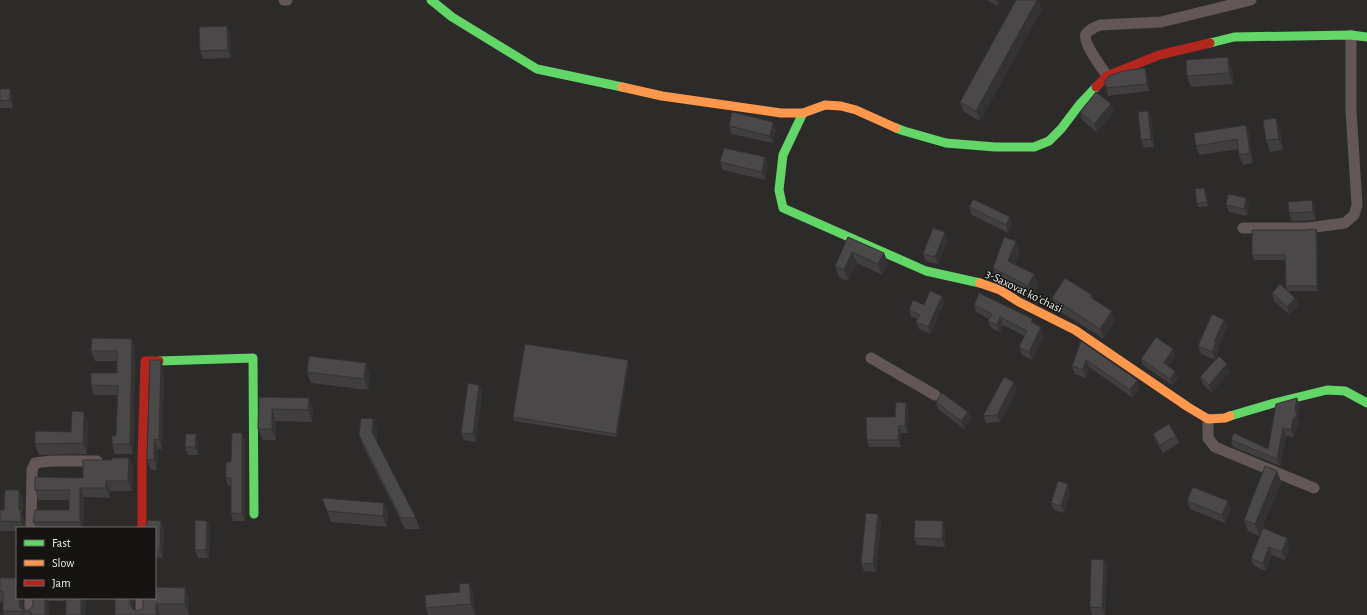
<svg xmlns="http://www.w3.org/2000/svg" width="1367" height="615" viewBox="0 0 1367 615" font-family="'Alegreya Sans',sans-serif">
<style>
.lines{fill:none;stroke-linecap:round;stroke-linejoin:round}
.street{stroke:#625657;stroke-width:11}
.fast{stroke:#63d668;stroke-width:9}
.slow{stroke:#ff974d;stroke-width:9}
.jam{stroke:#b3261e;stroke-width:9}
.wall{fill:#403e3e}
.shaded-wall{fill:#343232}
.building{fill:#4a4848;stroke:#343232}
.labels{text-anchor:middle;stroke-width:3;stroke-linejoin:round;paint-order:stroke}
.street-label{font-size:12px;fill:#eeedea;stroke:#151412}
</style>
<rect width="100%" height="100%" fill="#2d2b29"/>
<g class="lines">
<path class="street" d="M284 0H287
M1107 76C1102 68 1082 42 1086 34 1089 29 1095 27 1100 25L1161 22 1251 0
M1243 228H1308L1345 223 1354 215 1357 205 1351 111V35
M871 358 935 395
M1208 419V438L1215 447 1314 488
M31 528 32 470 35 463 51 461H97
M30 615V598
M141 615V598"/>
<path class="fast" d="M431 0 452 17 537 69 622 87
M1210 43 1234 37 1351 35 1367 37
M803 113 783 155 779 190 783 208 926 271 980 283
M896 128 904 131 946 143 995 147H1034L1049 141 1061 129 1080 104 1096 87
M159 361 253 358 254 514
M1230 416 1274 403 1327 390 1345 391 1367 403"/>
<path class="slow" d="M622 87 662 96 781 113H803L825 105 841 106 856 110 896 128
M980 283 1000 290 1019 302 1075 330 1188 407 1208 419 1225 418 1230 416"/>
<path class="jam" d="M1096 87 1107 76 1159 55 1210 43
M142 528V461L145 361H159"/>
</g>
<path class="wall" d="M987 0H1001L998 6Z
M1016 0H1038L1042 9 980 121 964 112 960 102Z
M227 26 230 34 231 58 203 59 200 51Z
M1145 68 1147 76 1149 91 1108 96 1106 88Z
M1232 68 1233 84 1191 87 1187 76Z
M0 89 13 97V108H0Z
M1148 111 1151 118 1154 147 1144 148 1141 140Z
M1080 112H1114L1097 132 1082 120Z
M1246 125 1249 134 1253 163 1243 165 1239 155 1238 149 1199 155 1196 146Z
M729 126 776 129 773 143 731 134Z
M1280 129 1283 150 1270 152 1266 140Z
M765 157 768 165 765 180 723 170 720 162Z
M1204 188 1206 191 1208 206 1198 207 1197 204Z
M1246 198 1249 206 1247 216 1229 212 1226 205Z
M969 207 1012 224 1008 233 972 215Z
M1315 208 1316 220 1292 221 1289 213Z
M1318 234V291H1288L1295 298 1298 305 1289 314 1274 301 1272 293 1287 291 1286 286V260H1254L1252 255Z
M848 237 884 253 888 264 882 275 857 263 848 281 839 277 835 266Z
M948 240 938 264 926 261 923 254Z
M1016 241 1020 252 1015 265 1034 274 1038 285 1032 297 997 279 993 268Z
M1092 295 1093 299 1115 321 1104 339 1056 309 1052 298Z
M942 296 944 303 931 334 919 329 916 322 918 319 912 317 909 310 924 305Z
M974 305 1034 323 1044 335 1032 360 1022 355 1019 347 1025 336 1003 325 1000 332 991 328 988 321 989 319 976 312Z
M1224 320 1227 327 1218 347 1219 350 1215 360 1201 354 1198 346Z
M132 339 135 349 133 454H115L112 444 116 436 118 395H94L91 385 117 373V361H95L91 351Z
M1081 341 1137 380 1140 388 1133 398 1089 367 1086 378 1075 374 1072 366Z
M1176 356 1168 366 1175 371 1178 378 1172 385 1143 365 1141 359Z
M366 363 370 374 368 390 311 383 307 372Z
M629 364 617 437 514 421 513 417Z
M1227 364 1230 372 1211 392 1203 384 1200 377Z
M164 370 162 449H158L157 470H151L147 460Z
M479 385 482 392 476 442 464 440 461 433Z
M1017 390 1000 422 986 423 983 416Z
M259 397 313 409 312 422 276 421V440H263L258 429Z
M1297 398 1300 406 1298 417 1300 423 1296 427 1294 437 1286 436 1280 466 1233 447 1231 440 1268 449Z
M936 402 968 412 971 419 964 429 938 409Z
M908 410V433H901V447H869L867 440 895 417Z
M373 419 377 430 376 441 416 518 420 529H405L363 446 359 435Z
M88 423 87 454 39 455 35 444 71 432Z
M242 433 245 441V521H233L231 513V486H228L226 478Z
M1153 434 1176 436 1179 443 1163 453 1156 441Z
M198 442V455H188L185 447Z
M129 458 133 468 132 491H110V498L84 497V528H36L33 522 69 510V500H38L35 490 83 478 112 460Z
M1277 471 1281 482 1259 536 1248 531 1244 520Z
M19 490 23 500 22 514 24 519 25 528H17V531H0V510H4Z
M1070 492 1064 513 1054 510 1051 503Z
M322 498 388 514 387 527 331 522Z
M1187 501 1231 509 1225 523 1190 509Z
M881 522 876 572 864 571 861 563Z
M155 528H164L163 558 155 557Z
M210 528 209 558H198L195 550Z
M945 528V547L917 545 914 538Z
M1263 528 1290 546 1285 560 1272 555 1266 571 1254 566 1251 559Z
M1107 567 1105 615H1092L1090 607Z
M0 578 23 610H29L32 607 33 604V598H86L85 615 66 601H49V615H4L3 611V602H0Z
M469 583 473 594 475 615H428L426 608 460 592Z
M185 588 189 599V615H115L134 610 136 611 140 610Z"/>
<path class="shaded-wall" d="M996 0H1001L998 6Z
M1037 0H1038L1042 9 980 121 976 111Z
M227 26 230 34 231 58 228 50Z
M1228 57 1232 68 1233 84 1229 73Z
M1145 68 1147 76 1149 91 1147 84Z
M10 89 13 97V108L10 100Z
M1111 104 1114 112 1097 132 1094 124Z
M1148 111 1151 118 1154 147 1151 139Z
M1276 118 1280 129 1283 150 1279 139Z
M773 122 776 129 773 143 770 136Z
M1246 125 1249 134 1253 163 1250 153Z
M765 157 768 165 765 180 762 172Z
M1204 188 1206 191 1208 206 1207 202Z
M1246 198 1249 206 1247 216 1244 209Z
M1312 200 1315 208 1316 220 1313 212Z
M1010 217 1012 224 1008 233 1006 225Z
M1316 229 1318 234V291L1317 286Z
M945 232 948 240 938 264 935 257Z
M1016 241 1020 252 1012 272 1008 261Z
M852 252 857 263 848 281 844 270Z
M884 253 888 264 882 275 878 264Z
M1034 274 1038 285 1032 297 1028 286Z
M942 296 944 303 931 334 928 327Z
M1295 298 1298 305 1289 314 1287 307Z
M1112 311 1115 321 1104 339 1100 329Z
M1000 317 1003 325 1000 332 997 325Z
M1224 320 1227 327 1218 347 1219 350 1215 360 1212 352 1214 342Z
M1041 327 1044 335 1032 360 1029 352Z
M132 339 135 349 133 454 130 444Z
M1173 349 1176 356 1166 369 1164 363Z
M161 360 164 370 162 449 159 440Z
M628 360 629 364 617 437 616 434Z
M1086 360 1089 367 1086 378 1083 370Z
M366 363 370 374 368 390 364 379Z
M1227 364 1230 372 1211 392 1209 385Z
M1175 371 1178 378 1172 385 1170 379Z
M1137 380 1140 388 1133 398 1130 390Z
M1014 382 1017 390 1000 422 997 415Z
M479 385 482 392 476 442 473 434Z
M309 398 313 409 312 422 308 410Z
M1297 398 1300 406 1298 417 1300 423 1296 427 1294 437 1291 430Z
M906 403 908 410V433L905 426Z
M272 409 276 421V440L272 429Z
M84 412 88 423 87 454 83 443Z
M968 412 971 419 964 429 961 421Z
M373 419 377 430 376 443 372 432Z
M899 426 901 433V447L898 440Z
M1283 428 1286 436 1280 466 1277 459Z
M242 433 245 441V521L242 514Z
M196 434 198 442V455L195 447Z
M154 439 158 449 157 470 154 460Z
M129 458 133 468 132 491 128 481Z
M1277 471 1281 482 1259 536 1255 524Z
M106 481 110 491V498L106 488Z
M1068 484 1070 492 1064 513 1061 506Z
M80 488 84 497V528H82L80 522Z
M19 490 23 500 22 514 24 519 25 528H24L21 522 19 510Z
M1228 501 1231 509 1225 523 1222 515Z
M384 503 388 514 387 527 383 516Z
M878 514 881 522 876 572 873 564Z
M161 521 164 528 163 558 160 550Z
M207 521 210 528 209 558 206 550Z
M943 521 945 528V547L942 539Z
M1287 538 1290 546 1285 560 1282 552Z
M1269 547 1272 555 1266 571 1263 563Z
M1104 560 1107 567 1105 615 1102 608Z
M469 583 473 594 475 615 471 604Z
M185 588 189 599V615L185 604Z
M19 598H23L24 611 20 607Z
M45 598H48L49 601V615H45Z
M81 598H86L85 615H81Z
M130 598H134V615L130 604Z
M156 604 160 615H156Z"/>
<path class="building" d="M1016 0H1037L976 111 960 102Z
M227 26 228 50 200 51 199 27Z
M1228 57 1229 73 1187 76 1186 60Z
M1145 68 1147 84 1106 88 1105 81 1109 76 1123 71Z
M0 89H10V100L0 101Z
M1096 92 1111 104 1094 124 1080 112Z
M1148 111 1151 139 1141 140 1138 112Z
M732 112 773 122 770 136 729 126Z
M1276 118 1279 139 1266 140 1263 120Z
M1246 125 1250 153 1239 155 1237 139 1196 146 1194 133Z
M724 148 765 157 762 172 720 162Z
M1204 188 1207 202 1197 204 1195 189Z
M1228 194 1246 198 1244 209 1226 205Z
M973 199 1010 217 1006 225 969 207Z
M1312 200 1313 212 1289 213 1288 202Z
M933 228 945 232 935 257 923 254Z
M1316 229 1317 286H1286L1285 255H1252V230H1306Z
M848 237 884 253 878 264 852 252 844 270 835 266Z
M1004 237 1016 241 1008 261 1034 274 1028 286 993 268Z
M1065 278 1092 295 1090 297 1112 311 1100 329 1052 298Z
M1280 284 1295 298 1287 307 1272 293Z
M930 291 942 296 928 327 916 322 920 315 909 310 913 300 924 305Z
M979 293 1033 319 1031 322 1041 327 1029 352 1019 347 1027 331 1000 317 997 325 988 321 992 314 974 305Z
M1212 314 1224 320 1214 342H1216L1212 352 1198 346Z
M1156 337 1173 349 1164 363 1175 371 1170 379 1141 359Z
M92 338 132 339 130 444H112V436H116L118 386 91 385V373H117V351H91Z
M1081 341 1137 380 1130 390 1086 360 1083 370 1072 366Z
M525 344 628 360 616 434 513 417Z
M309 356 366 363 364 379 307 372Z
M1219 356 1227 364 1209 385 1200 377Z
M150 360H161L159 440 154 439V460H147Z
M1004 377 1014 382 997 415 983 416Z
M468 383 479 385 473 434 461 433Z
M942 393 968 412 961 421 936 402Z
M259 397 309 398 308 410 272 409V429H258Z
M1297 398 1295 410 1297 415 1293 419 1291 430 1283 428 1277 459 1231 440 1234 433 1268 449 1276 404Z
M896 402 906 403 905 426H899L898 440H867L866 417H895Z
M72 411 84 412 83 443 35 444V431L71 432Z
M361 418 373 419 372 432 416 518H401L359 435Z
M1169 424 1176 436 1160 445 1153 434Z
M232 433H242V514L231 513V478H226V462H231Z
M186 434H196L195 447H185Z
M112 458H129L128 481H106V488H80V522H33L35 510H69V490H35V477L83 478V460H112Z
M1265 466 1277 471 1255 524 1244 520Z
M1058 481 1068 484 1061 506 1051 503Z
M1193 487 1228 501 1222 515 1187 501Z
M5 490H19V510H21V522L0 521V510H4Z
M322 498 384 503 383 516 327 511Z
M866 513 878 514 873 564 861 563Z
M148 520 161 521 160 550H155V528H146V526Z
M195 520 207 521 206 550H195Z
M915 520 943 521 942 539 914 538Z
M1263 528 1287 538 1282 552 1269 547 1263 563 1251 559Z
M1091 559 1104 560 1102 608 1090 607Z
M0 578H17V598H19L20 607 23 610H29L32 607 33 604V598H45V615H31V612L3 611V591H0Z
M469 583 471 604 426 608 425 595 460 592 459 584Z
M155 587 185 588V604H156V615H115V598H130V604L133 609 136 611 140 610 143 607V598H155Z
M66 598H81V615H66Z"/>
<g class="labels">
<g class="street-label">
<text transform="translate(1024 291) rotate(26)" y="4">3-Saxovat koʻchasi</text>
</g>
</g>
<rect x="16" y="527" width="140" height="72" fill="#151412" stroke="#6c6b68"/>
<rect x="24" y="540" width="20" height="6" fill="#63d668" stroke="#6c6b68"/>
<text x="52" y="547" font-size="12" fill="#eeedea">Fast</text>
<rect x="24" y="560" width="20" height="6" fill="#ff974d" stroke="#6c6b68"/>
<text x="52" y="567" font-size="12" fill="#eeedea">Slow</text>
<rect x="24" y="580" width="20" height="6" fill="#b3261e" stroke="#6c6b68"/>
<text x="52" y="587" font-size="12" fill="#eeedea">Jam</text>
</svg>
